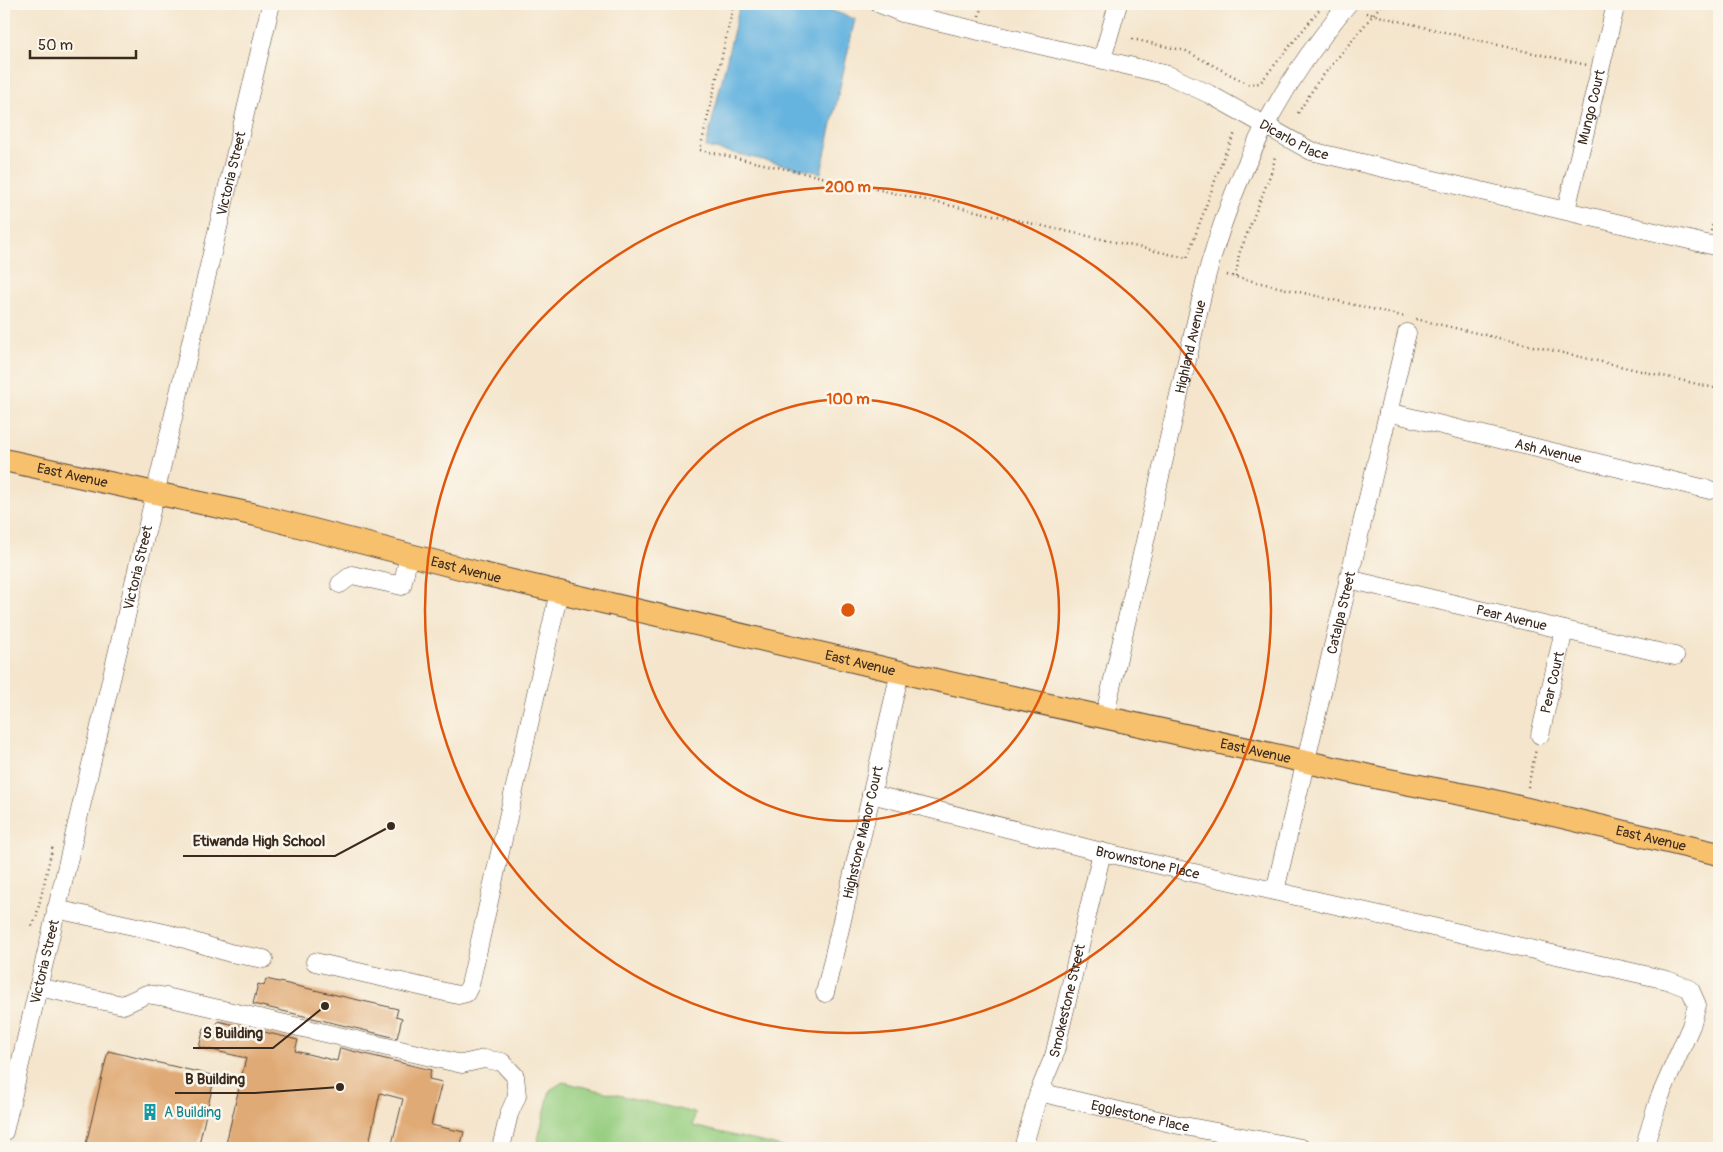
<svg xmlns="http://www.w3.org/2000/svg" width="1723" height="1152" viewBox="0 0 1723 1152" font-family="Pangolin,sans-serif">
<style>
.green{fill:#96ce80;stroke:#687c4f}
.water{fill:#65b3df;stroke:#506e7e}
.building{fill:#e0aa76}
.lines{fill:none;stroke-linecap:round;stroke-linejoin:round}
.minor-casing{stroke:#574638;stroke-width:19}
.major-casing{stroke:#574638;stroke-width:24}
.path{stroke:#574638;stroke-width:2.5;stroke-dasharray:1 4;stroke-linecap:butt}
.minor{stroke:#fff;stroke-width:18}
.major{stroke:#f7c06c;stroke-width:22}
.ring{fill:none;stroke:#df570d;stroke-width:2.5}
.labels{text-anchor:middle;stroke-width:5;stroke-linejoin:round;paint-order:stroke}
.street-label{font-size:14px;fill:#3b2a1e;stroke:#fbf7ec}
.culture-label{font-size:14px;fill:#0d838f;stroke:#fbf7ec;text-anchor:start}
.centre{fill:#df570d;stroke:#fbf7ec;stroke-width:2.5}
.ring-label{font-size:15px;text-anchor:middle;font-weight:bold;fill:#df570d;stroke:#fbf7ec;stroke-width:5;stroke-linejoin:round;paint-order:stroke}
.leader{fill:none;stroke:#3b2a1e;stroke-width:2}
.callout-dot{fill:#3b2a1e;stroke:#fbf7ec;stroke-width:2}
.callout-label{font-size:15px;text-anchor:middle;font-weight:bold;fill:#3b2a1e;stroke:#fbf7ec;stroke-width:5;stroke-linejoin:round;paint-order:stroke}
</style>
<rect width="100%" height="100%" fill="#fbf7ec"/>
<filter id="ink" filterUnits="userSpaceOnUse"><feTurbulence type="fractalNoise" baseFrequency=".02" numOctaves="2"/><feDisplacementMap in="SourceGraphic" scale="10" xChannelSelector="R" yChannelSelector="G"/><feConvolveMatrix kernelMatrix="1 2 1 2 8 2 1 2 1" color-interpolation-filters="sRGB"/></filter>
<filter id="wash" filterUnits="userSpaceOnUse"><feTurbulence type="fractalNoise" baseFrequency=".0096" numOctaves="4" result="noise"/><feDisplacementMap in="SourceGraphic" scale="20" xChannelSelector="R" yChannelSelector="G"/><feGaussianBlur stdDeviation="1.12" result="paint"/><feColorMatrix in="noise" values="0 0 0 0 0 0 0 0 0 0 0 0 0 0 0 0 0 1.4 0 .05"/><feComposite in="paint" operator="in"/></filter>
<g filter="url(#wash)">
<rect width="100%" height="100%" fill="#f4e5cc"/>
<path class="green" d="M563 1082 695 1113 693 1126 787 1148H536L550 1090Z"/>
<path class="water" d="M740 4H813L855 19 821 173 706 147Z"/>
<g id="blocks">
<path class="building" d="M266 979 398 1009 396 1016 402 1018 397 1038 253 1004 258 984 264 986Z
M218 1021 298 1040 295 1051 337 1061 340 1048 431 1070 429 1079 442 1082 431 1125 464 1132 460 1148H391L403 1099 380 1093 368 1148H225L246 1058 199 1047 204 1028 216 1031Z
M108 1051 215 1076 198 1148H85Z"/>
</g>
</g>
<g filter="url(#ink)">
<use href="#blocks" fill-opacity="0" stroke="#574638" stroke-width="1"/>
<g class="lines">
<g class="minor-casing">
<g id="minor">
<path id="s1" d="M880 4 902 13 1168 75 1209 94 1311 151 1719 247"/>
<path d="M1102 59 1118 4"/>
<path id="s2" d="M1566 210 1616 4"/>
<path id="s3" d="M1388 412 1710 490"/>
<path id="s4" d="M1348 579 1675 656"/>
<path d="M340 584 352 575 402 586 409 555"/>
<path id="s5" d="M1104 718 1207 274C1231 188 1268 107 1322 37 1330 26 1339 14 1348 4"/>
<path id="s6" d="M1540 735 1564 630"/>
<path id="s7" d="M871 794 1102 852 1667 980 1690 989 1697 1005 1691 1026 1659 1099 1644 1148"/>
<path id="s8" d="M1275 891 1407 333"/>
<path d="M56 909 169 934 230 953 264 959"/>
<path d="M315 962 458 995 466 993 470 985 559 592"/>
<path d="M38 987 123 1005 147 994 166 997 462 1064 484 1059 502 1062 515 1076 517 1096 509 1114 501 1148"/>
<path id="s9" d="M825 993 900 672"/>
<path id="s10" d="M1039 1092 1179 1125 1301 1148"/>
<path id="s11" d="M4 1132 271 4"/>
<path id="s12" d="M1023 1148 1039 1092 1054 1056 1102 852"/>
</g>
</g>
<g class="major-casing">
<g id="major">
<path id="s13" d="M4 460 256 515 483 574 900 672 1379 778 1481 798 1719 854"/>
</g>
</g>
<path class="path" d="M734 4 700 150 1187 258 1224 156 1236 131
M1366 13 1502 46 1587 65
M979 16 982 4
M1132 39 1186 51 1248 84 1260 83 1324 4
M1298 113 1317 83 1382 4
M1711 231 1719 195
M1227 275 1406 317
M1236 277 1239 254 1273 168 1275 155
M1416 319 1719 389
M1528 787 1536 749
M32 926 36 918 53 845"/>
<use href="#minor" class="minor"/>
<use href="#major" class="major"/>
</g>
</g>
<g class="ring">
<circle cx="848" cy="610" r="211"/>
<circle cx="848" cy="610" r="423"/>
</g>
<defs>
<g id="building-bare" transform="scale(1.35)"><path d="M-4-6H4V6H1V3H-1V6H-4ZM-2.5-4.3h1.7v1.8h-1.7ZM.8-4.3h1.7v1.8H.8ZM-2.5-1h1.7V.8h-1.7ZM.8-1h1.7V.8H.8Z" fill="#0f9aa8" stroke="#fbf7ec" stroke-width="2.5" paint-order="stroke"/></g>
</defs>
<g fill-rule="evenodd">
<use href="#building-bare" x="150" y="1112"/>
</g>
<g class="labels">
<g class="street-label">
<text dy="5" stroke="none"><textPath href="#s2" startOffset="106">Mungo Court</textPath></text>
<text dy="5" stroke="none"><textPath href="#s1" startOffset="439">Dicarlo Place</textPath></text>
<text dy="5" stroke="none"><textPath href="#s11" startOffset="985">Victoria Street</textPath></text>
<text dy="5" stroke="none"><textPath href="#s5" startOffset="381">Highland Avenue</textPath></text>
<text dy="5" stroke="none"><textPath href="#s3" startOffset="165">Ash Avenue</textPath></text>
<text dy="5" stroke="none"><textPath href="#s13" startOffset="70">East Avenue</textPath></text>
<text dy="5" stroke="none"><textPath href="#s11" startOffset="580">Victoria Street</textPath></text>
<text dy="5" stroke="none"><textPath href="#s13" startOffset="475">East Avenue</textPath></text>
<text dy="5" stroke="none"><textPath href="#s8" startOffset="286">Catalpa Street</textPath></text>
<text dy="5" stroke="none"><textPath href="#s4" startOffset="168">Pear Avenue</textPath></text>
<text dy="5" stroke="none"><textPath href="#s13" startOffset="880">East Avenue</textPath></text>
<text dy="5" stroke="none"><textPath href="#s6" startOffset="54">Pear Court</textPath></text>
<text dy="5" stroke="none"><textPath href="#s13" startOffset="1285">East Avenue</textPath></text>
<text dy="5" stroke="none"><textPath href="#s9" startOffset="165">Highstone Manor Court</textPath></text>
<text dy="5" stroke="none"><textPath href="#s13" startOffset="1690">East Avenue</textPath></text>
<text dy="5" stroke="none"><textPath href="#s7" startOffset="285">Brownstone Place</textPath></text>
<text dy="5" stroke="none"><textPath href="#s11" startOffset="175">Victoria Street</textPath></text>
<text dy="5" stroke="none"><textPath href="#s12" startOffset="154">Smokestone Street</textPath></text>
<text dy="5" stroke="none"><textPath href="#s10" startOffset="104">Egglestone Place</textPath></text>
</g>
<g class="culture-label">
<text x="164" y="1117">A Building</text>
</g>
</g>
<circle cx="848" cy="610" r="8" class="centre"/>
<g class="ring-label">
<text x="848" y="192">200 m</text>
<text x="848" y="404">100 m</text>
</g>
<path class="leader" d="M391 826L335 856H183M325 1006L273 1048H193M340 1087L255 1093H175"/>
<g class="callout-dot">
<circle cx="391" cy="826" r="5"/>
<circle cx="325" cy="1006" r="5"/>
<circle cx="340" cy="1087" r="5"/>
</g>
<g class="callout-label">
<text x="259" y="846">Etiwanda High School</text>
<text x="233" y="1038">S Building</text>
<text x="215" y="1084">B Building</text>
</g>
<rect width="1723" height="1152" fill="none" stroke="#fbf7ec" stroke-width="20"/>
<path d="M30 50v8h106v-8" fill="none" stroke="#3b2a1e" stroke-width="2.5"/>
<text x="38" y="50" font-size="15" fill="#3b2a1e" stroke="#fbf7ec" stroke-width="4" paint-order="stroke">50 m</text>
</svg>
